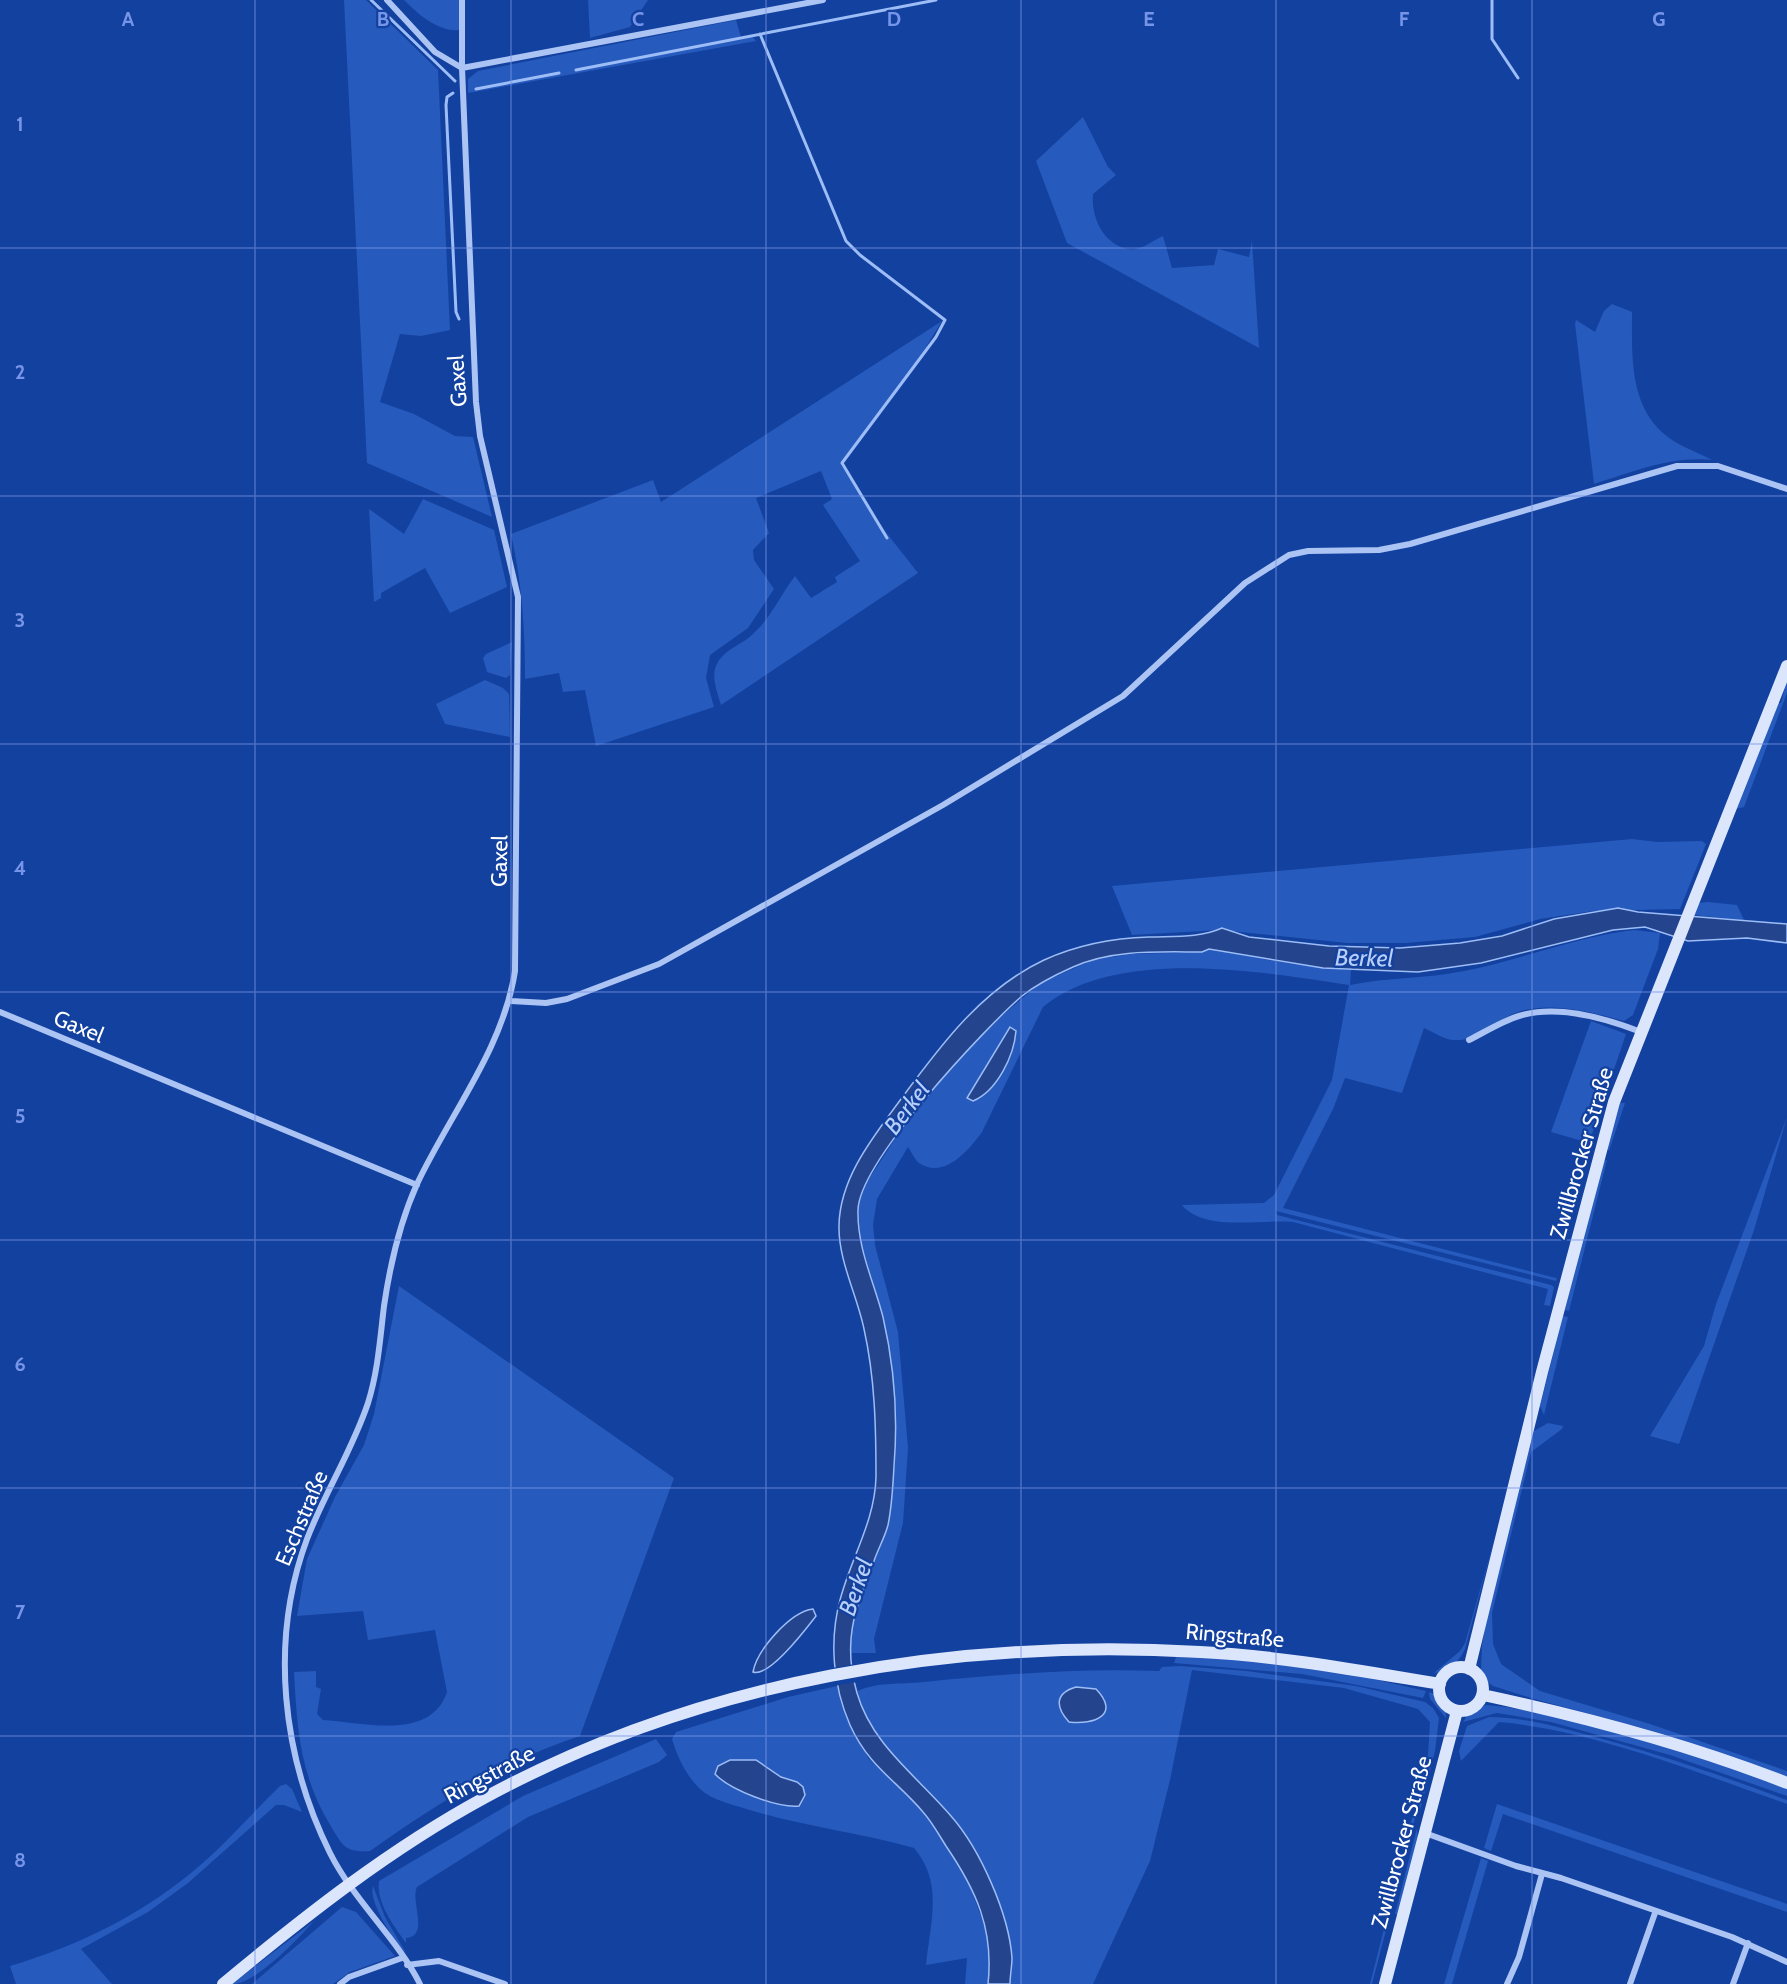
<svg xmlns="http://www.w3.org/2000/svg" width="1787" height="1984" viewBox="0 0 1787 1984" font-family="Cabin,sans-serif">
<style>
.green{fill:#265abd}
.water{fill:#24458d;stroke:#9dbdf7;stroke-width:1.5}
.pier{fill:#13419f}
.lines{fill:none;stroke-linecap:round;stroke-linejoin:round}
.stream{stroke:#9dbdf7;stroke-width:3}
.street{stroke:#abc4f4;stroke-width:6}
.secondary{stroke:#dbe6fd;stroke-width:12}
.grid{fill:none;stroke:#7795e8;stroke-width:1.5;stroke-opacity:0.55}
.labels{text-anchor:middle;stroke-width:4.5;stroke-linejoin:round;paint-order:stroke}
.street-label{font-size:22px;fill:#fff;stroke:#13419f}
.water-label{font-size:24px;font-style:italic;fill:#b8cffa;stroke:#13419f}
.grid-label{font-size:20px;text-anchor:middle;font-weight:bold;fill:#7795e8;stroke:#13419f;stroke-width:4.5;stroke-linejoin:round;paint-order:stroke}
</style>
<rect width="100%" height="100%" fill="#13419f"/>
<path class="green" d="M344 0H366L438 70 450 330 421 336 400 334 380 402 414 414 455 436 473 437 492 517 367 463Z
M404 0H462L463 23 459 30C438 32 418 14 404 0Z
M588 0H648L630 27 590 38Z
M736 20 741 37H753L756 41 468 93V79L478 71Z
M1083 117 1108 167 1116 175 1093 194C1091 217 1103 244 1128 249 1139 252 1154 240 1163 236L1172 268 1214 265 1218 249 1249 257 1252 241 1259 348 1067 243 1036 161Z
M1612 304 1632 312C1632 354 1629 403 1663 433 1676 445 1697 452 1712 460 1670 456 1633 472 1594 484L1575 324 1576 320 1595 332 1604 311Z
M942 321 923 352 841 465 885 531 918 573 721 705C718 695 712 679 715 669 721 649 742 646 755 632 772 616 781 594 795 576L811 598 837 582 835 577 860 561 823 505 832 499 821 471 756 498 769 533 753 550 754 560 774 589 748 628 710 655 706 678 714 707 596 746 585 690 563 692 559 673 525 679C525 629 522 583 511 534L653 480 661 502Z
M423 499 494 530 507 587 450 613 425 568 381 593V598L374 602 369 509 404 534Z
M512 642 510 675 506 678 487 672 483 658 486 654Z
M485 680 503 688 509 694 510 737 445 724 436 704Z
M1787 680V693L1744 807 1736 809 1777 703H1781Z
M1632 839 1657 842 1702 841 1706 844 1680 909 1593 911 1540 919 1475 937 1406 943H1347L1221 930 1132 935 1112 886Z
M1708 902 1737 905 1744 920 1693 915 1698 903Z
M1634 930 1660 933 1658 949 1633 1015 1624 1021C1591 1012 1552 1001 1518 1012 1497 1019 1478 1042 1454 1040 1445 1040 1433 1032 1424 1028L1402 1093 1345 1078 1333 1109 1283 1208 1552 1277 1557 1278 1556 1281 1276 1211 1277 1215 1551 1285 1554 1287 1550 1306 1544 1305 1548 1289 1293 1222C1260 1219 1204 1232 1182 1205L1264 1203 1274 1195 1332 1080 1349 985C1262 972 1117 946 1043 1007L982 1132C969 1150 944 1180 919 1163 915 1160 911 1151 908 1147L877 1199 873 1225 875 1245 898 1332 908 1448 903 1523 874 1639 876 1653H851V1621L887 1526 895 1463V1414L891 1359 882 1313 861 1242 858 1207 861 1191 904 1125 967 1050 985 1030 1039 984 1092 960 1132 954 1202 952 1209 949 1292 964 1351 970 1350 985C1388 977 1426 979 1464 971 1521 960 1575 937 1634 930Z
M1591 1021 1626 1034 1589 1143 1551 1132Z
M1619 1103H1625L1609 1151 1606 1147Z
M1787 1117 1754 1230 1679 1444 1650 1436 1704 1346 1716 1304Z
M1607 1160 1569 1311 1565 1310 1602 1162Z
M399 1286 674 1478 580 1736C507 1759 432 1807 370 1851 343 1853 342 1844 329 1823 300 1774 297 1729 294 1672L316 1671V1687L321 1689 317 1714 323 1720C362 1722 430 1742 447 1692L435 1630 368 1640 363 1611 297 1616 307 1559 335 1497 364 1445 374 1414Z
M1563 1316 1568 1317 1544 1415 1540 1406Z
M1548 1423 1563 1426 1562 1429 1531 1452 1492 1613 1493 1644 1501 1664 1540 1691 1650 1724 1787 1771V1777L1642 1728 1534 1699 1493 1686 1487 1681 1481 1670 1482 1645 1490 1600 1534 1431Z
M1495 1537 1465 1649C1459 1662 1449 1672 1434 1673L1460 1651 1465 1643Z
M1176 1657 1244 1660 1360 1676 1426 1691 1423 1698 1302 1674 1174 1663Z
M1179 1666 1247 1671 1356 1686 1425 1702 1433 1708 1439 1718 1435 1751 1420 1811H1417L1372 1984H1370L1428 1755 1430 1722 1418 1709 1344 1688 1192 1670 1170 1780 1150 1861 1093 1984H1010L1012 1958 1004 1920 869 1725 857 1691C883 1681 897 1685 924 1682 1003 1674 1080 1668 1159 1671L1162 1667Z
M837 1686 868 1758 924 1812 966 1876 987 1932 991 1957 988 1984H965L967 1958 926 1965C930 1923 944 1883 914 1848 861 1833 806 1827 753 1811 738 1806 718 1802 705 1793 688 1780 678 1759 672 1739L676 1732 788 1697Z
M1429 1692C1440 1695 1447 1706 1446 1718L1430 1699Z
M1486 1705C1516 1707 1543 1714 1572 1721 1645 1738 1717 1761 1787 1788V1796L1670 1755 1551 1722 1497 1713 1463 1722 1469 1713Z
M1489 1717C1521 1717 1554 1726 1584 1734 1653 1752 1720 1775 1787 1800V1804C1698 1773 1593 1730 1499 1722L1461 1761 1459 1751 1467 1726Z
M656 1739 667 1755 659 1762 528 1817 417 1887C410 1901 430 1936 406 1938V1943C394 1926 376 1903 379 1881L523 1796Z
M286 1784 292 1789 302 1812 284 1805H276L188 1883 148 1912 81 1949 112 1984H16L10 1966C77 1946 137 1917 191 1873 223 1847 250 1815 280 1786Z
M1497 1804 1779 1901 1787 1904V1912L1503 1814 1491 1851 1484 1848Z
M1417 1828 1418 1838 1398 1915 1395 1914Z
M1481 1858 1488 1861 1452 1984H1444Z
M373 1886 385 1917 406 1953C394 1942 368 1901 373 1886Z
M342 1907 356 1912 395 1956 350 1972 333 1984H252Z
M314 1921C298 1939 256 1984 232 1984Z"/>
<path class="water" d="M1618 908 1638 912 1787 924V943L1747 938 1688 941 1645 927 1613 930 1481 963 1418 972 1323 968 1209 949 1202 952C1160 952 1112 949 1073 967 1055 975 1037 984 1022 996 984 1029 859 1162 858 1210 857 1248 874 1282 883 1317 894 1365 898 1418 894 1466 893 1485 892 1506 888 1525 885 1537 878 1549 874 1561 855 1610 842 1640 857 1693 872 1745 917 1776 951 1816 980 1849 1009 1914 1012 1958 1012 1966 1010 1976 1010 1984H988C994 1929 976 1890 946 1846 939 1835 932 1822 923 1812 896 1780 869 1767 850 1725 833 1686 829 1641 840 1600 851 1558 875 1521 876 1477 876 1428 875 1378 864 1329 857 1295 838 1260 839 1225 840 1177 874 1136 901 1099 940 1046 982 989 1044 960 1077 945 1114 938 1149 937 1174 936 1200 938 1222 928L1249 937 1329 946 1400 948 1460 943 1502 936 1554 919Z
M1010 1027 1016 1031C1014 1056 997 1091 973 1101L967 1098Z
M813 1609 816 1616C806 1629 769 1678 753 1672 757 1650 790 1612 813 1609Z
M1076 1687 1096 1689C1121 1715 1094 1725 1069 1722 1055 1707 1055 1693 1076 1687Z
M730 1760H756L781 1777 797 1782 803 1787 805 1795 799 1806C777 1808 730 1790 715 1774L718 1766Z"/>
<path class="pier" d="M855 1664 858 1682 834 1686 832 1668Z"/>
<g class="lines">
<path class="stream" d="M371 0 455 81
M1492 0V39L1518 78
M760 34 846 241 860 255 945 320 936 337 842 463 887 538
M576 70 936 0
M476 89 559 73
M453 93 447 97 446 105 456 312 459 319"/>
<path class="street" d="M387 0 435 52 462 68 823 0
M511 1001 546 1003 567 999 659 964 943 805 1123 696 1245 583 1289 555 1308 551 1379 550 1410 544 1677 466H1718L1787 489
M0 1012 417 1185
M1469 1040C1485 1032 1502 1021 1519 1016 1557 1004 1605 1018 1641 1032
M1425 1833 1516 1866 1561 1878 1732 1937 1787 1962
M407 1965 439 1961 505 1984
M340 1984 349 1977 402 1958
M420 1984C397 1938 354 1901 330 1853 282 1756 269 1641 307 1539 325 1492 352 1451 368 1403 378 1371 380 1339 384 1306 390 1265 400 1222 417 1184 450 1114 503 1049 515 971L518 597 480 436 476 402 462 68V0
M1507 1984 1519 1957 1542 1874
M1630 1984 1655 1913
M1733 1984 1748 1943"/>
<path class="secondary" d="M1439 1689a22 22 0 1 1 44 0a22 22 0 1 1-44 0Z
M1469 1669 1542 1372 1614 1102 1787 666
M1483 1695C1586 1717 1688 1744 1787 1783
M223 1984C305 1916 390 1849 484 1798 701 1680 955 1638 1200 1652 1281 1656 1361 1671 1440 1684
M1385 1984 1457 1711"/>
</g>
<path class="grid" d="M255 0V1984M511 0V1984M766 0V1984M1021 0V1984M1276 0V1984M1532 0V1984M0 248H1787M0 496H1787M0 744H1787M0 992H1787M0 1240H1787M0 1488H1787M0 1736H1787"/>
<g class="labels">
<g class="street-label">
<text transform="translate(457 381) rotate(-94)" y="8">Gaxel</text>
<text transform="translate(499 861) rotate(-89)" y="8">Gaxel</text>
<text transform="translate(79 1026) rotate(22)" y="8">Gaxel</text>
<text transform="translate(1581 1153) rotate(-74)" y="8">Zwillbrocker Straße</text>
<text transform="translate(301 1518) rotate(-67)" y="8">Eschstraße</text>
<text transform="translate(1235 1635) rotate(5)" y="8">Ringstraße</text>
<text transform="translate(489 1774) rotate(-28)" y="8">Ringstraße</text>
<text transform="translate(1401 1842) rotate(-75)" y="8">Zwillbrocker Straße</text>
</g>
<g class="water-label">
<text transform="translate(1364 958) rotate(1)" y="8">Berkel</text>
<text transform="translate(907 1108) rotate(-53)" y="8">Berkel</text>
<text transform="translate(856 1587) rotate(-71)" y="8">Berkel</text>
</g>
</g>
<g class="grid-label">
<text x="128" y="26">A</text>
<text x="383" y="26">B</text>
<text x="638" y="26">C</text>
<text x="894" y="26">D</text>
<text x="1149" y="26">E</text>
<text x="1404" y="26">F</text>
<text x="1659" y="26">G</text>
<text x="20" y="131">1</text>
<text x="20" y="379">2</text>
<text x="20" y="627">3</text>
<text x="20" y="875">4</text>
<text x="20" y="1123">5</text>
<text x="20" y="1371">6</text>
<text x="20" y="1619">7</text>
<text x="20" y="1867">8</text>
</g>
</svg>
